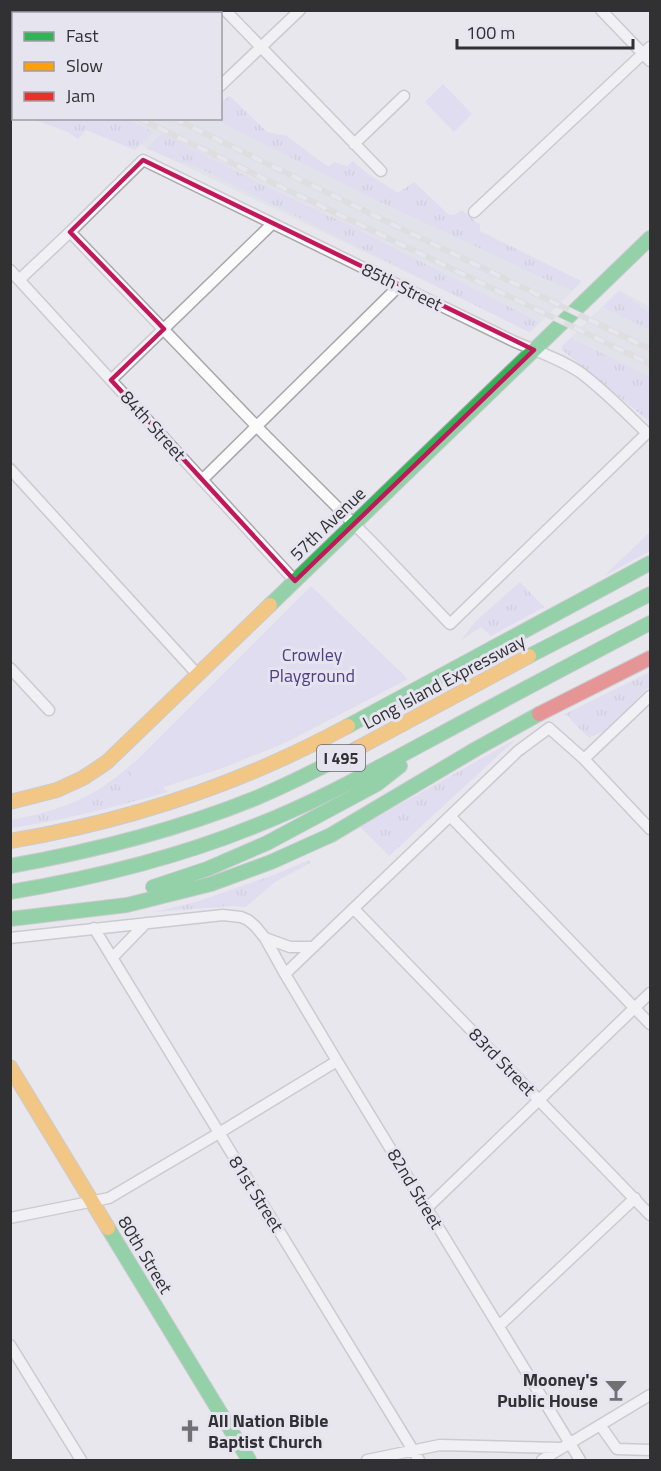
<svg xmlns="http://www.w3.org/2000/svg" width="661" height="1471" viewBox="0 0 661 1471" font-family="'Titillium Web',sans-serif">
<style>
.built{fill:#dcdbe7}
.grass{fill:url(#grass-tufts)}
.green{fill:#d5d1f1}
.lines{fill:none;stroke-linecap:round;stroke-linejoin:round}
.street-casing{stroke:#a8a8ac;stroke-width:13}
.fast-casing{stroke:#a8a8ac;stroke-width:16}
.slow-casing{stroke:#a8a8ac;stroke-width:16}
.jam-casing{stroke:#a8a8ac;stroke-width:16}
.street{stroke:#fcfbfc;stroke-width:10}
.fast{stroke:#30b455;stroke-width:14}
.slow{stroke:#ff9f0a;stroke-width:14}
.jam{stroke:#e5322d;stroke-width:14}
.rail-casing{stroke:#d2d2d3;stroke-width:6}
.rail{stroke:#e6e5ef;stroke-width:4;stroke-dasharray:11;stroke-linecap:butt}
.marked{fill:none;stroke:#c2185b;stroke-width:4.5;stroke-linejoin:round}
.labels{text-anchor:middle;stroke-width:6;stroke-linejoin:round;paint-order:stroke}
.shield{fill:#e6e5ef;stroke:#67676c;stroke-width:1.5}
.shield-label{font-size:16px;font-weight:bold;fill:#313134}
.street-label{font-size:18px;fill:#313134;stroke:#e6e5ef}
.park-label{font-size:18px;fill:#4e4083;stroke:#e6e5ef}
.poi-label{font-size:18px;font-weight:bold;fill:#313134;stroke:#e6e5ef;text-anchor:end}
</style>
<defs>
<pattern id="grass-tufts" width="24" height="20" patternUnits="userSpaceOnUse" patternTransform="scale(1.5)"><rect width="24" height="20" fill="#d5d1f1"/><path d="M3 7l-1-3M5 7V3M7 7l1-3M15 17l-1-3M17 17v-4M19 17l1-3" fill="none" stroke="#b7b4cf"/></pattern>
</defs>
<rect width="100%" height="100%" fill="#e8e7ed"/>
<path class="built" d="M220 118 309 157 582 282 531 332 137 143 58 119Z
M619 290 650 307V418L590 369 561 347Z"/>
<path class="grass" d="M230 96 267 132 287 136 328 167 334 162 347 166 353 161 368 174 398 193 414 182 448 214 454 215 462 210 480 225V231L581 281 572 290 541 277 372 198 214 119 220 118 221 102Z
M32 119H127L154 132 135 150 86 130 78 139 68 132Z
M162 133 259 183 355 228 539 322 529 332 197 167 186 163H181L156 152 146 149Z
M620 292 650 313V330L603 307Z
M571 338 650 377V422L562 350V347Z
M650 532V551L604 576Z
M520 582 544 607 491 636 481 627 460 641 476 621Z
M650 672V686L604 731 589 738 565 714Z
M516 739 389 856 360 827Z
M134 762 168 792C116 807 64 820 11 828V820C62 810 95 798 134 762Z
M309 860 310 863 275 882 246 907 232 906 154 912 199 901 276 874Z"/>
<path class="green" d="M443 84 472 114 454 132 425 102Z
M311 586 408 679 287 742 223 768 142 794 128 769Z"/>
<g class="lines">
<g class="street-casing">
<path id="street" d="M225 10 381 171
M601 10 650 61
M112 14 115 10
M220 86 300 10
M354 144 404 96
M474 212 650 47
M10 270 295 581
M19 280 70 232 143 160 513 341C536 351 561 359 581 373 605 391 626 413 647 433L450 624 370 540 264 434 70 232
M111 380 272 224
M10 469 198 675
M202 480 400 285
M10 668 49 710
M584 759 650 696
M450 816 650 1024
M354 909 650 1215
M94 928 419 1460
M10 938 223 915 241 917 248 920 255 926 265 938 285 974 337 1061 580 1460
M265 938 290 947H313
M112 958 146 923
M285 974 518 751 549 728 584 759 650 829
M427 1208 650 993
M10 1218 109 1198 219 1133 337 1061
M499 1326 635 1198
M10 1345 81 1460
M600 1425 617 1449 650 1450
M367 1460 440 1445 561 1448
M542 1460 650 1395"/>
</g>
<g class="fast-casing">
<path id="fast" d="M270 605 650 238
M529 656 650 594
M348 726 650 563
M10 866C94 851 177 830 256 798 291 783 325 766 358 748
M153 887 207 869 267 843 377 784 400 766
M10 892C94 878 176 858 255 826 314 803 370 772 426 742 500 702 575 662 650 623
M10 919 127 905 211 884 271 862 331 835 476 749 539 714
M108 1228 249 1460"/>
</g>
<g class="slow-casing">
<path id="slow" d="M358 748 529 656
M10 802 57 790 83 778 107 762 270 605
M10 841C129 821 243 783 348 726
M10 1067 108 1228"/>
</g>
<g class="jam-casing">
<path id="jam" d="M539 714 650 658"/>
</g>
<use href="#street" class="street"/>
<use href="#fast" class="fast"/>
<use href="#slow" class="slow"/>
<use href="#jam" class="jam"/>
<g class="rail-casing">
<path id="rail" d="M10 33 14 35
M10 56 14 58
M138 118 650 364
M173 118 650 349"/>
</g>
<use href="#rail" class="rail"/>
</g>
<path d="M0 0H661V1471H0ZM143 160 534 350 295 581 111 380 164 329 70 232Z" fill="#e8e7ed" fill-opacity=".55" fill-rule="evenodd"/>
<path class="marked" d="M143 160 534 350 295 581 111 380 164 329 70 232Z"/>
<defs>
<g id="bar-bare" transform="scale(1.8)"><path d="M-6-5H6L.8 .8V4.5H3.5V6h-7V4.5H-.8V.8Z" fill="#717175" stroke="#e6e5ef" stroke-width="2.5" paint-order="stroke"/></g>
<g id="church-bare" transform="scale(1.8)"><path d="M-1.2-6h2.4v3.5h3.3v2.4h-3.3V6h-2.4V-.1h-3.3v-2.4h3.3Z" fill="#717175" stroke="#e6e5ef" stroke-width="2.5" paint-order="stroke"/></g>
</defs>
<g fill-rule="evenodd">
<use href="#bar-bare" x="616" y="1390"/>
<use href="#church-bare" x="190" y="1431"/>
</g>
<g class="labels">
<rect class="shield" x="317" y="745" width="48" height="26" rx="4.5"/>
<g class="shield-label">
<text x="341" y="764">I 495</text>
</g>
<g class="street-label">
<text transform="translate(402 287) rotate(26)" y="6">85th Street</text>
<text transform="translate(153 426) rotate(48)" y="6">84th Street</text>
<text transform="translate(328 524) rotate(-44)" y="6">57th Avenue</text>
<text transform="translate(444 682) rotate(-28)" y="6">Long Island Expressway</text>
<text transform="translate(502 1062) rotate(46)" y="6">83rd Street</text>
<text transform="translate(415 1189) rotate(59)" y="6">82nd Street</text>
<text transform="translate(256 1194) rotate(58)" y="6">81st Street</text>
<text transform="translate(145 1255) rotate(59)" y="6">80th Street</text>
</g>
<g class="park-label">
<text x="312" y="661">Crowley<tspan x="312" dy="21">Playground</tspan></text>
</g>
<g class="poi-label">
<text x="598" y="1386">Mooney's<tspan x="598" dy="21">Public House</tspan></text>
<text x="208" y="1427" text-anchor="start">All Nation Bible<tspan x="208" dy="21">Baptist Church</tspan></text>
</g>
</g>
<rect width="661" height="1471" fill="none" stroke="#313134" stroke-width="24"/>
<rect x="12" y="12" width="210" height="108" fill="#e6e5ef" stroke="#9e9da4" stroke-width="1.5"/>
<rect x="24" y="32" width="30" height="9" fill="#30b455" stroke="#9e9da4" stroke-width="1.5"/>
<text x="66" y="42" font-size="18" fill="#313134">Fast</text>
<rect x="24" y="62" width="30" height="9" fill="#ff9f0a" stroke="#9e9da4" stroke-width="1.5"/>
<text x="66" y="72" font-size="18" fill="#313134">Slow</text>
<rect x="24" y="92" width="30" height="9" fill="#e5322d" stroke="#9e9da4" stroke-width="1.5"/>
<text x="66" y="102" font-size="18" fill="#313134">Jam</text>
<path d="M457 39v9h176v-9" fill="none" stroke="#313134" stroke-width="3"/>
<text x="466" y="39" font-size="18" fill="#313134" stroke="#e6e5ef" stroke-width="4.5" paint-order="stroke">100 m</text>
</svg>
